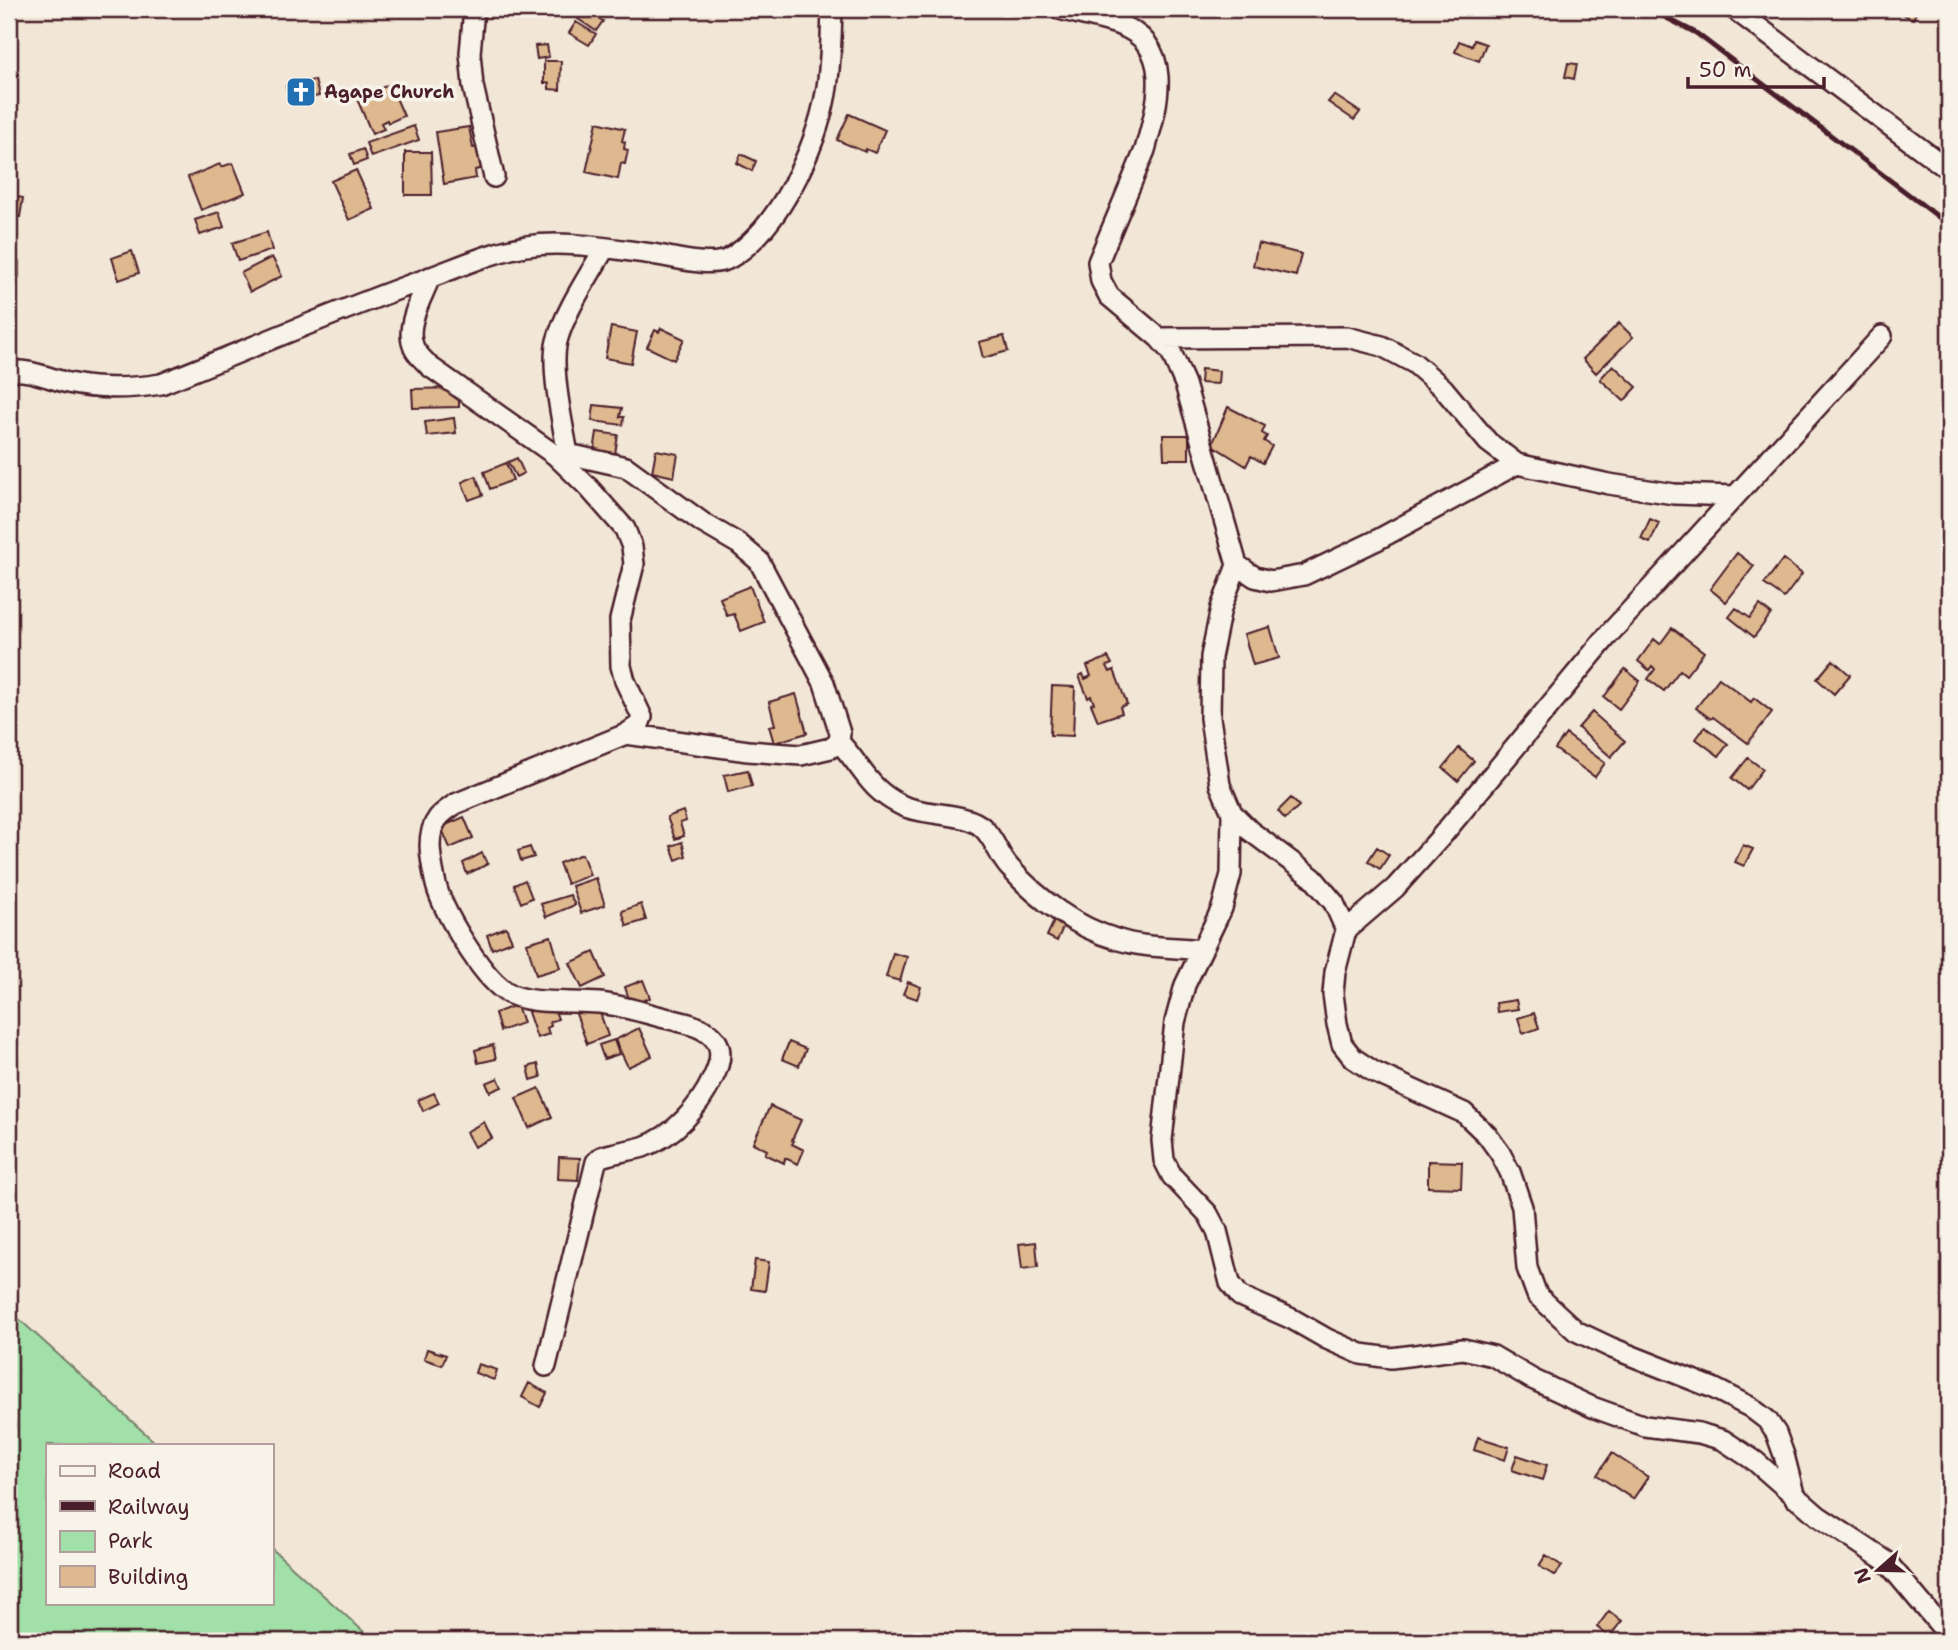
<svg xmlns="http://www.w3.org/2000/svg" width="1958" height="1650" viewBox="0 0 1958 1650" font-family="'Shantell Sans',sans-serif">
<style>
.green{fill:#a1e0a8;stroke:#76806a;stroke-width:2}
.building{fill:#deb88f;stroke:#4a1f2b;stroke-width:2}
.lines{fill:none;stroke-linecap:round;stroke-linejoin:round}
.minor-casing{stroke:#4a1f2b;stroke-width:24}
.minor{stroke:#f7f3e8;stroke-width:19}
.rail{stroke:#4a1f2b;stroke-width:5}
.labels{text-anchor:middle;stroke-width:7;stroke-linejoin:round;paint-order:stroke}
.poi-label{font-size:18px;font-weight:bold;fill:#4a1f2b;stroke:#f7f3e8;text-anchor:start}
</style>
<rect width="100%" height="100%" fill="#f2e7d6"/>
<filter id="ink" filterUnits="userSpaceOnUse"><feTurbulence type="fractalNoise" baseFrequency=".0143" numOctaves="2"/><feDisplacementMap in="SourceGraphic" scale="14" xChannelSelector="R" yChannelSelector="G"/><feConvolveMatrix kernelMatrix="1 2 1 2 8 2 1 2 1" color-interpolation-filters="sRGB"/></filter>
<g filter="url(#ink)">
<path class="green" d="M9 1310 158 1445H47V1603H271V1548L374 1641H9Z"/>
<path class="building" d="M1891 9H1918L1913 19Z
M584 10 603 21 596 31 578 19Z
M576 22 596 34 589 45 569 33Z
M1474 40 1486 44 1479 61 1455 52 1459 41 1472 46Z
M547 45 549 57 537 59 535 46Z
M544 61H561L560 90 549 89V83H544Z
M1568 63 1577 64 1574 79 1565 77Z
M315 80 319 96 289 102 286 86Z
M390 84 404 116 388 123 387 120 381 123 384 129 372 134 357 99Z
M1334 95 1360 112 1354 120 1328 102Z
M849 114 885 130 875 153 866 149 865 152 837 140Z
M597 122 625 129 622 141 625 142 624 149 628 150 625 164 621 163 618 179 586 172Z
M414 126 419 140 371 157 366 143Z
M469 127 473 148 480 147 484 168 475 170 476 178 444 184 436 132Z
M363 149 367 160 354 165 350 154Z
M405 152H431L432 195H405Z
M741 154 756 161 752 171 737 163Z
M233 163 245 193 201 210 188 177 220 164 221 167Z
M356 170 374 209 349 220 331 181Z
M9 195 23 198 20 217 9 215Z
M219 212 224 227 200 235 195 220Z
M267 232 272 250 238 261 232 243Z
M1258 243 1301 254 1296 276 1253 266Z
M132 251 139 273 119 280 112 258Z
M272 257 282 276 250 292 241 273Z
M9 261H19V277H9Z
M1619 323 1633 337 1596 373 1583 359Z
M611 327 637 332 631 363 605 358Z
M661 328 684 339 674 360 647 347 655 330 659 332Z
M1004 336 1008 351 983 358 979 342Z
M1613 365 1637 387 1624 401 1600 379Z
M1201 369 1219 371 1218 384 1200 383Z
M459 388V407L413 408 412 389Z
M594 405 622 408 620 417H624L623 425 592 421Z
M1228 407 1265 426 1262 433 1267 436 1264 441 1272 446 1263 463 1251 456 1246 466 1212 445Z
M454 418 456 433 427 436 425 422Z
M597 432 618 435 615 454 594 451Z
M1163 435H1189V459H1164Z
M656 450 678 454 674 477 652 472Z
M517 458 524 473 516 477 508 462Z
M506 463 513 480 490 489 484 472Z
M476 476 483 495 469 500 462 482Z
M1650 519 1659 523 1650 543 1641 539Z
M1737 553 1754 566 1726 602 1710 589Z
M1783 559 1802 574 1784 598 1764 584Z
M750 586 764 622 741 631 734 614 727 616 720 598Z
M1760 605 1771 614 1754 637 1729 617 1736 608 1750 618Z
M1270 627 1279 658 1253 665 1244 634Z
M1672 628 1704 652 1686 675 1680 670 1664 691 1648 679 1655 669 1652 666 1649 670 1638 661 1654 639 1660 644Z
M1108 657 1112 664 1107 666 1110 672 1114 670 1127 704 1120 707 1122 713 1098 721 1091 704 1094 703 1091 696 1088 698 1079 676 1083 674 1085 679 1091 676 1087 666Z
M1833 660 1850 675 1834 694 1817 679Z
M1625 669 1640 681 1619 709 1604 697Z
M1719 678 1751 702 1754 698 1772 712 1748 743 1713 717 1711 719 1696 708Z
M1052 686 1075 687 1073 736 1050 735Z
M796 694 807 733 774 743 769 726 775 725 769 702Z
M1592 712 1625 741 1611 757 1578 728Z
M1705 727 1728 744 1719 756 1696 739Z
M1566 734 1605 763 1595 777 1555 749Z
M1459 748 1474 761 1458 781 1443 768Z
M1748 758 1763 769 1747 790 1732 778Z
M748 770 752 786 728 792 724 775Z
M1291 798 1299 806 1285 819 1278 811Z
M683 811 686 821 680 823 684 836 675 839 667 817Z
M464 817 473 838 450 848 441 827Z
M682 842 686 856 676 860 671 846Z
M1743 845 1753 849 1744 866 1735 862Z
M530 847 534 857 521 861 518 851Z
M1377 847 1389 855 1380 869 1368 861Z
M482 853 488 864 467 874 463 863Z
M582 854 590 875 567 884 559 863Z
M596 878 605 905 581 913 572 886Z
M525 880 532 898 521 903 514 885Z
M570 895 575 905 546 917 541 904Z
M641 904 646 920 627 926 622 911Z
M1054 921 1064 925 1057 941 1047 936Z
M506 927 512 941 492 949 487 935Z
M551 936 560 968 536 975 527 943Z
M594 952 605 977 582 988 570 963Z
M893 953 907 957 900 981 886 977Z
M643 980 650 998 631 1005 625 987Z
M908 982 921 987 917 999 903 994Z
M1516 1000 1518 1009 1497 1012 1496 1003Z
M552 1003 558 1019 550 1022 551 1026 547 1028 549 1034 537 1038 528 1012Z
M597 1004 608 1036 587 1044 575 1011Z
M517 1005 523 1023 500 1031 495 1013Z
M1534 1013 1539 1028 1523 1034 1518 1018Z
M639 1028 652 1056 628 1067 615 1040Z
M614 1040 619 1054 604 1059 599 1045Z
M789 1042 806 1049 799 1066 782 1059Z
M493 1045 496 1059 478 1063 475 1050Z
M538 1064 541 1077 531 1080 528 1067Z
M498 1078 502 1087 490 1092 486 1083Z
M539 1088 552 1117 529 1128 516 1098Z
M434 1093 439 1103 423 1111 418 1100Z
M770 1106 801 1120 792 1140 794 1141 792 1144 804 1150 798 1164 785 1158 784 1163 765 1154 767 1150 753 1143Z
M484 1122 492 1138 474 1147 466 1132Z
M559 1157 580 1158 578 1180 558 1179Z
M1428 1161 1462 1162 1461 1188 1428 1187Z
M1036 1242 1038 1267 1022 1269 1019 1244Z
M755 1260 769 1262 765 1291 751 1289Z
M427 1349 446 1355 442 1365 424 1359Z
M478 1364 497 1370 494 1380 475 1373Z
M529 1383 547 1393 540 1407 522 1397Z
M1478 1437 1509 1447 1505 1460 1474 1450Z
M1612 1453 1648 1477 1633 1499 1597 1475Z
M1517 1455 1547 1465 1542 1480 1512 1470Z
M1546 1555 1562 1566 1555 1576 1539 1566Z
M1609 1611 1622 1621 1609 1637 1597 1627Z"/>
<g class="lines">
<g class="minor-casing">
<path id="minor" d="M474 9 470 53 473 86 494 177
M1059 9C1078 14 1098 18 1117 24 1176 44 1158 104 1145 150L1098 262 1101 281 1109 296 1159 338 1171 352 1185 384 1237 565 1255 577 1271 581 1304 575 1377 540 1517 464 1609 484 1674 494 1735 496
M1734 9 1949 170
M430 277C422 298 404 326 414 348 417 355 424 360 429 366L555 455 588 487 625 529 632 547 634 564 620 620 621 666 625 681 642 717 639 725 626 734 455 804C450 808 442 813 438 818 425 835 431 860 435 880 440 908 481 975 505 991 526 1006 573 1000 599 1003 620 1005 641 1012 661 1017 696 1025 736 1032 713 1078 699 1108 674 1136 643 1147 629 1151 615 1152 601 1157L596 1162 546 1366
M1159 338 1347 337 1382 346 1414 363 1443 388 1488 442 1517 464
M9 371C31 369 47 378 68 383 99 390 129 389 161 384 249 349 336 311 426 279 459 267 491 252 526 246 567 240 612 249 652 254 673 257 712 269 730 258 779 229 816 148 826 93 831 66 831 36 832 9
M568 454C563 426 550 368 557 341 566 309 588 278 604 249
M555 455 568 454 626 467 703 523 739 544 759 561 824 683 840 733 839 742 831 748 801 755 748 751 626 734
M1237 565 1221 608 1211 657 1210 718 1220 785 1232 813 1249 830 1313 878 1334 903 1346 930 1335 972 1333 994 1337 1024 1342 1044 1353 1058 1374 1072 1464 1113 1487 1135 1500 1153 1510 1172 1522 1207 1527 1268 1537 1295 1576 1331 1612 1348 1713 1388 1750 1407 1767 1420 1776 1433 1784 1455 1795 1498
M839 742C863 767 867 788 901 805 923 816 967 812 983 828 995 839 999 857 1010 868 1038 899 1075 927 1116 939 1142 948 1173 947 1201 950
M1232 813 1231 874 1222 908 1185 985 1175 1022 1162 1140 1164 1160 1172 1176 1208 1214 1217 1231 1230 1283 1240 1296 1292 1319 1327 1339 1361 1354 1391 1358 1463 1349 1493 1356 1532 1379 1592 1407 1645 1426 1699 1433 1723 1440 1755 1461 1818 1516 1886 1561 1949 1636
M1346 930 1395 888 1440 838 1609 634 1882 336"/>
</g>
<use href="#minor" class="minor"/>
<path class="rail" d="M1649 9 1696 33 1949 225"/>
</g>
</g>
<defs>
<g id="church-square" transform="scale(1.575)"><rect x="-9" y="-9" width="18" height="18" rx="4" fill="#1f6fb2" stroke="#f7f3e8"/><path d="M-1.2-6h2.4v3.5h3.3v2.4h-3.3V6h-2.4V-.1h-3.3v-2.4h3.3Z" fill="#fff"/></g>
</defs>
<g fill-rule="evenodd">
<use href="#church-square" x="301" y="92"/>
</g>
<g class="labels">
<g class="poi-label">
<text x="324" y="98">Agape Church</text>
</g>
</g>
<rect width="1958" height="1650" fill="none" stroke="#f7f3e8" stroke-width="35"/>
<rect x="18" y="18" width="1923" height="1615" fill="none" stroke="#4a1f2b" stroke-width="2.5" filter="url(#ink)"/>
<rect x="46" y="1444" width="228" height="161" fill="#f7f3e8" stroke="#b29e9c" stroke-width="2"/>
<rect x="60" y="1466" width="35" height="10" fill="#f7f3e8" stroke="#b29e9c" stroke-width="2"/>
<text x="108" y="1478" font-size="21" fill="#4a1f2b">Road</text>
<rect x="60" y="1501" width="35" height="10" fill="#4a1f2b" stroke="#b29e9c" stroke-width="2"/>
<text x="108" y="1514" font-size="21" fill="#4a1f2b">Railway</text>
<rect x="60" y="1531" width="35" height="21" fill="#a1e0a8" stroke="#b29e9c" stroke-width="2"/>
<text x="108" y="1548" font-size="21" fill="#4a1f2b">Park</text>
<rect x="60" y="1566" width="35" height="21" fill="#deb88f" stroke="#b29e9c" stroke-width="2"/>
<text x="108" y="1584" font-size="21" fill="#4a1f2b">Building</text>
<g transform="translate(1878 1570) rotate(250)" stroke="#f7f3e8" stroke-width="5" paint-order="stroke">
<path d="M0-5L12 26L0 18L-12 26Z" fill="#4a1f2b"/>
<text y="-10" font-size="19" font-weight="bold" text-anchor="middle" fill="#4a1f2b">N</text>
</g>
<path d="M1688 77v10h136v-10" fill="none" stroke="#4a1f2b" stroke-width="3.5"/>
<text x="1699" y="77" font-size="21" fill="#4a1f2b" stroke="#f7f3e8" stroke-width="5" paint-order="stroke">50 m</text>
</svg>
